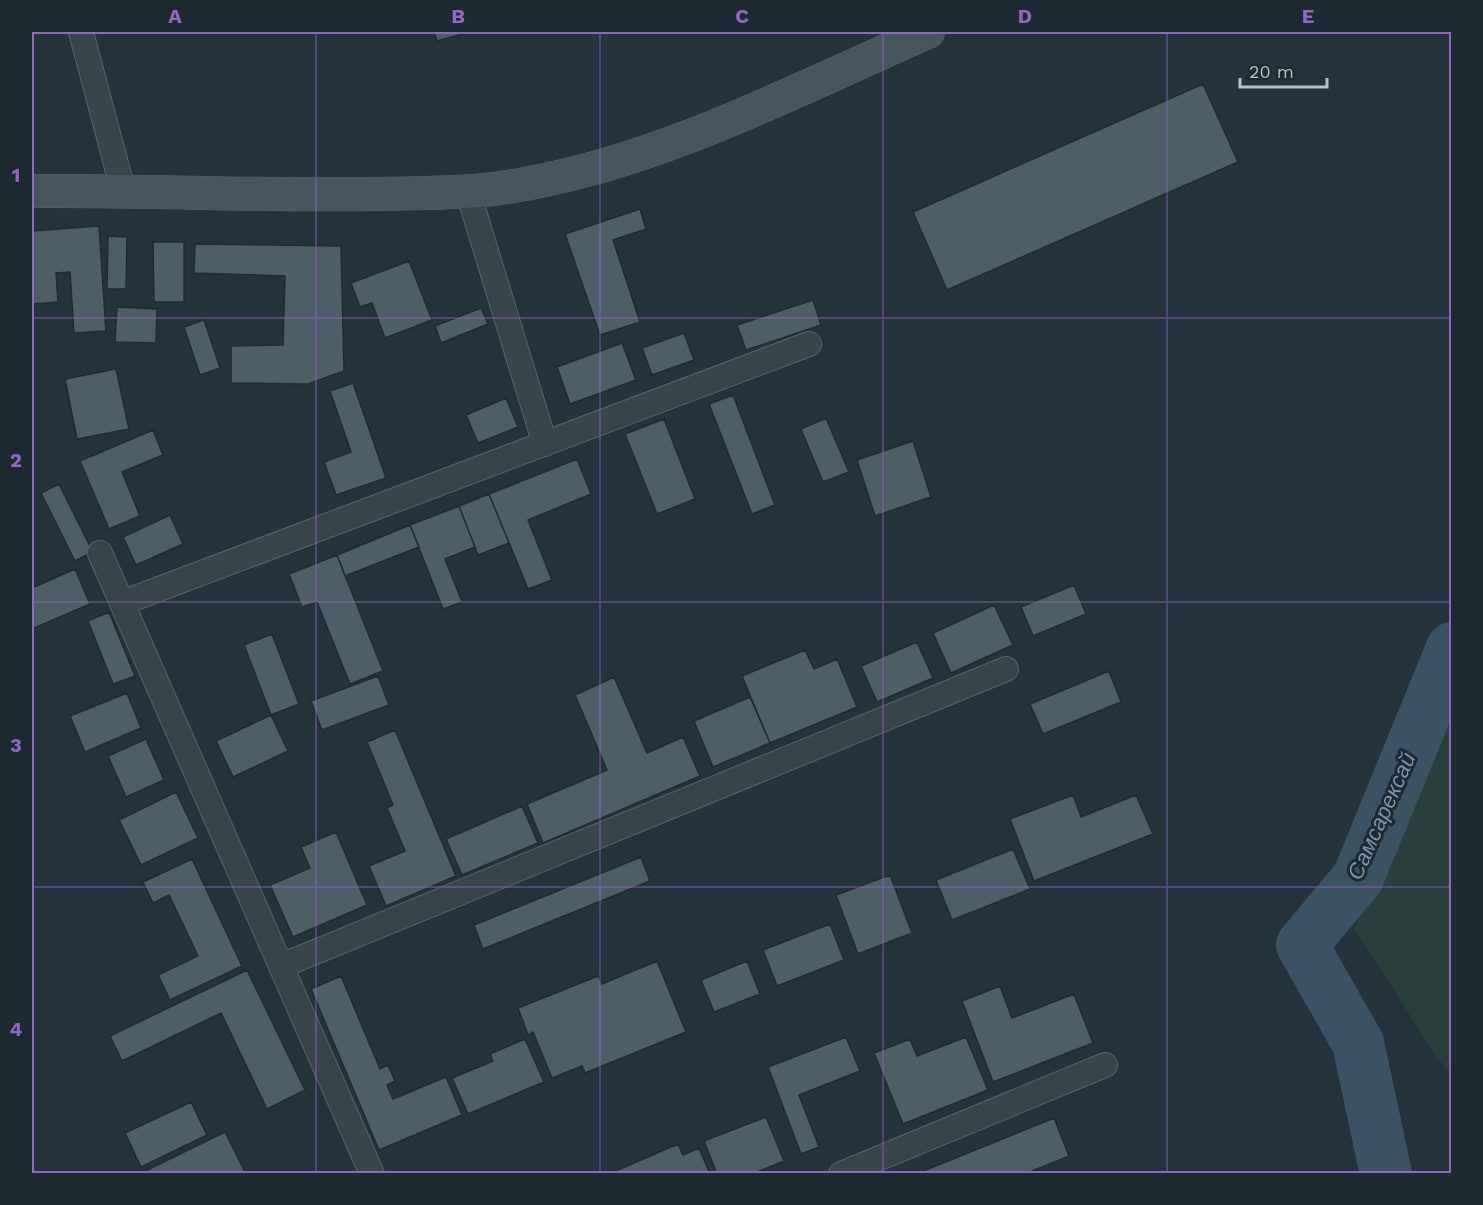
<svg xmlns="http://www.w3.org/2000/svg" width="1483" height="1205" viewBox="0 0 1483 1205" font-family="'Work Sans',sans-serif">
<style>
.green{fill:#283f3c}
.lines{fill:none;stroke-linecap:round;stroke-linejoin:round}
.river{stroke:#3a5262;stroke-width:52}
.building{fill:#4e5e67;stroke:#202c33;stroke-width:1.5}
.street-casing{stroke:#57636a;stroke-width:26}
.secondary-casing{stroke:#57636a;stroke-width:34}
.street{stroke:#39454c;stroke-width:24}
.secondary{stroke:#47555f;stroke-width:33}
.grid{fill:none;stroke:#9267c2;stroke-width:1.5;stroke-opacity:0.55}
.labels{text-anchor:middle;stroke-width:6;stroke-linejoin:round;paint-order:stroke}
.water-label{font-size:22px;font-style:italic;fill:#7796a9;stroke:#1e2a31}
.neatline{fill:none;stroke:#9267c2;stroke-width:2}
.grid-label{font-size:20px;text-anchor:middle;font-weight:bold;fill:#9267c2}
</style>
<rect width="100%" height="100%" fill="#25333c"/>
<path class="green" d="M1451 688V1075L1434 1053 1354 928 1376 888Z"/>
<g class="lines">
<path class="river" d="M1386 1174 1358 1043 1302 945 1358 878 1452 648"/>
</g>
<path class="building" d="M434 32H469L437 41Z
M1203 84 1238 162 947 290 913 212Z
M640 209 646 229 613 240 640 322 600 335 565 234Z
M99 226 106 331 74 333 70 272 56 273 58 302 32 304V231Z
M108 236 127 237 126 289H107Z
M153 242H184V302H154Z
M195 244 341 246 344 371 308 384 231 383V346L283 345 285 276 194 273Z
M409 261 432 320 385 338 372 303 360 307 351 283Z
M813 300 821 325 746 350 737 325Z
M117 307 157 309 156 343 115 342Z
M481 308 488 324 441 343 435 326Z
M204 320 220 368 200 375 184 327Z
M684 333 694 360 652 375 642 348Z
M622 343 636 380 570 404 557 367Z
M116 369 129 429 77 439 65 379Z
M353 383 386 478 336 495 324 462 351 452 330 391Z
M733 395 775 505 752 514 709 404Z
M506 398 518 427 478 443 466 415Z
M826 418 849 472 823 482 801 429Z
M664 419 695 499 657 514 625 434Z
M153 430 163 455 122 472 140 516 109 529 80 461Z
M913 441 931 497 875 516 857 460Z
M577 459 591 494 528 520 552 580 528 589 489 494Z
M59 484 93 552 75 561 41 493Z
M489 494 509 543 478 555 459 506Z
M459 506 475 547 445 559 462 602 443 609 410 525Z
M170 515 183 544 136 565 123 537Z
M410 525 419 547 345 576 337 555Z
M337 555 383 671 350 684 317 602 302 607 289 574Z
M75 569 90 604 32 629V588Z
M1074 585 1086 614 1033 636 1021 607Z
M994 605 1013 645 951 673 933 633Z
M109 612 135 676 113 684 88 621Z
M272 634 299 704 271 715 244 645Z
M917 642 933 678 877 702 861 666Z
M805 650 814 669 837 659 857 707 770 743 742 676Z
M1109 671 1121 702 1043 734 1030 704Z
M378 676 389 705 322 730 311 701Z
M614 677 647 753 683 737 700 776 543 843 527 804 607 770 575 695Z
M127 693 141 728 85 752 70 716Z
M750 697 770 743 713 767 694 721Z
M271 715 288 751 233 777 216 741Z
M395 730 456 876 386 906 369 866 405 851 387 808 393 805 367 742Z
M146 739 164 780 126 797 108 756Z
M176 792 198 838 141 865 119 820Z
M1073 795 1081 817 1136 795 1153 834 1034 881 1010 819Z
M522 806 538 843 462 875 446 839Z
M336 832 367 905 293 937 270 885 310 868 301 847Z
M1013 849 1030 889 952 920 936 880Z
M641 857 650 881 483 949 474 925Z
M192 859 242 966 170 1000 158 975 198 956 169 895 153 903 143 882Z
M890 875 912 933 858 954 836 895Z
M830 924 844 960 777 986 763 950Z
M657 961 686 1032 585 1073 582 1066 552 1078 533 1032 528 1035 518 1008 598 976 602 984Z
M747 961 760 994 714 1012 701 980Z
M247 970 305 1090 267 1109 221 1013 122 1061 110 1036Z
M341 976 380 1069 388 1065 395 1081 387 1085 393 1099 446 1077 462 1115 379 1150 311 989Z
M1000 986 1012 1018 1074 994 1093 1043 993 1082 962 1001Z
M846 1037 860 1071 799 1095 819 1147 801 1154 768 1067Z
M966 1037 988 1090 903 1124 874 1053 910 1039 917 1056Z
M525 1039 544 1082 468 1114 452 1078 493 1061 490 1054Z
M191 1102 207 1135 141 1167 125 1133Z
M766 1117 784 1161 752 1174H717L704 1141Z
M1054 1118 1069 1156 1025 1174H916Z
M225 1132 246 1174H142L141 1173Z
M678 1144 683 1155 699 1148 710 1174H614L613 1172Z"/>
<g class="lines">
<g class="street-casing">
<path id="street" d="M81 32 123 190
M468 192 545 444
M100 553 372 1174
M122 603 809 344
M281 966 1006 669
M841 1174 1105 1065"/>
</g>
<g class="secondary-casing">
<path id="secondary" d="M32 191C145 190 258 196 371 194 423 193 474 194 525 184 665 159 798 89 928 32"/>
</g>
<use href="#street" class="street"/>
<use href="#secondary" class="secondary"/>
</g>
<path class="grid" d="M316 32V1174M600 32V1174M883 32V1174M1167 32V1174M32 318H1452M32 602H1452M32 887H1452"/>
<g class="labels">
<g class="water-label">
<text transform="translate(1381 816) rotate(-66)" y="8">Самсарексай</text>
</g>
</g>
<rect width="1483" height="1205" fill="none" stroke="#1e2a31" stroke-width="66"/>
<path d="M1240 78v9h87v-9" fill="none" stroke="#b5c0c7" stroke-width="3"/>
<text x="1249" y="78" font-size="18" fill="#b5c0c7" stroke="#1e2a31" stroke-width="4.5" paint-order="stroke">20 m</text>
<rect x="33" y="33" width="1417" height="1139" class="neatline"/>
<g class="grid-label">
<text x="175" y="23">A</text>
<text x="458" y="23">B</text>
<text x="742" y="23">C</text>
<text x="1025" y="23">D</text>
<text x="1308" y="23">E</text>
<text x="16" y="182">1</text>
<text x="16" y="467">2</text>
<text x="16" y="752">3</text>
<text x="16" y="1036">4</text>
</g>
</svg>
